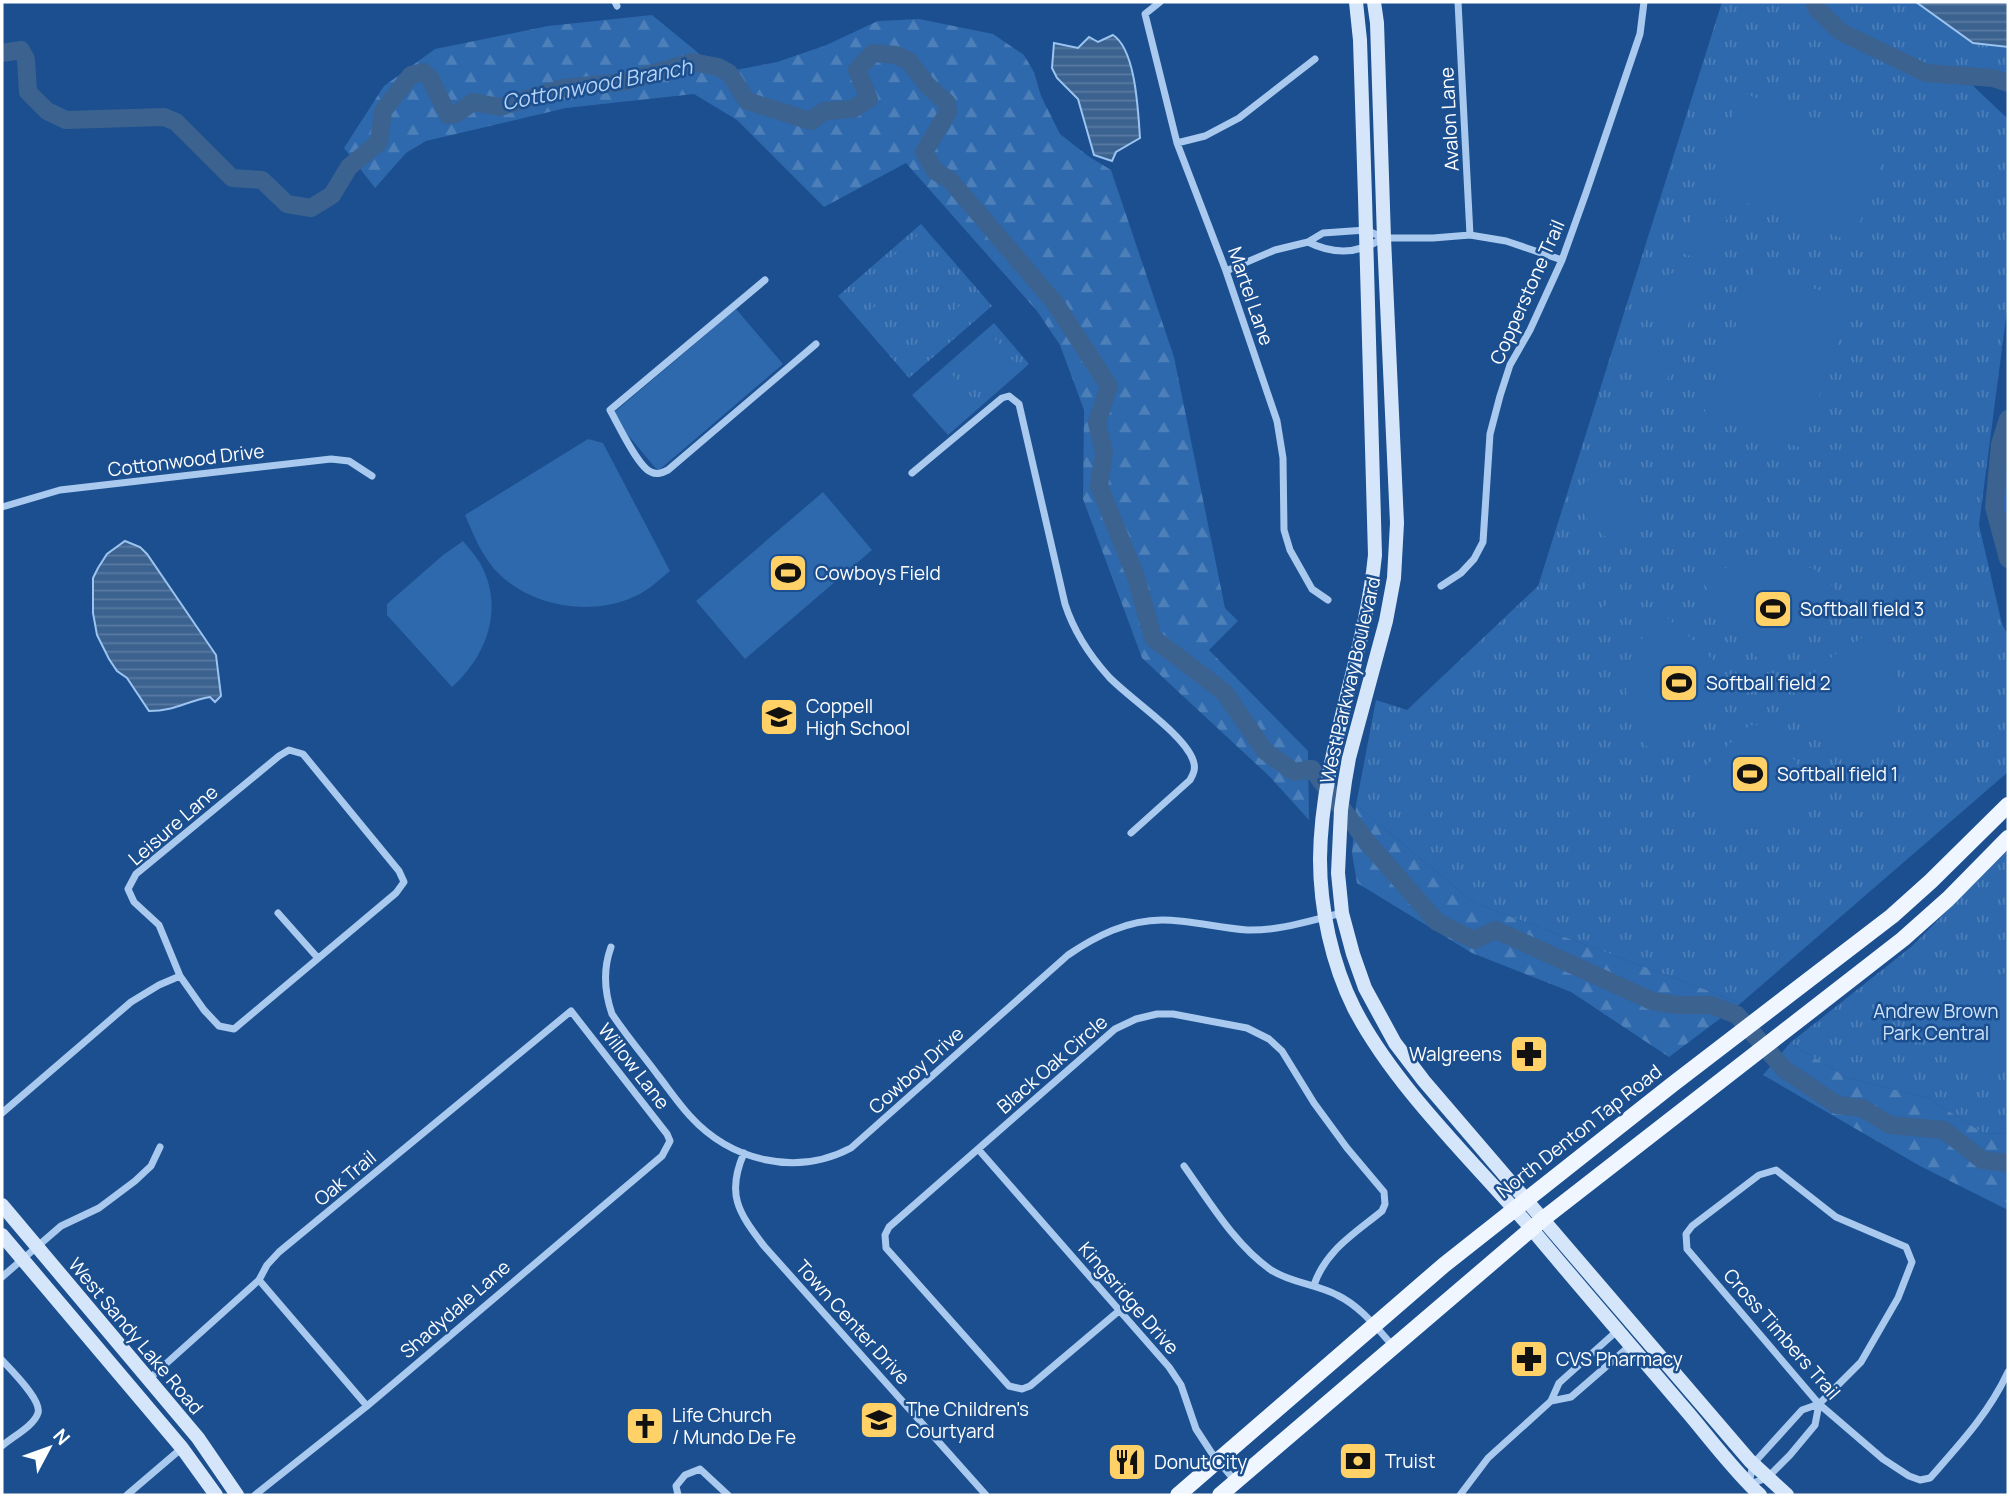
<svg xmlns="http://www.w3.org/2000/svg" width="2010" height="1497" viewBox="0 0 2010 1497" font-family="Manrope,sans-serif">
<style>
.grass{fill:url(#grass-tufts)}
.forest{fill:url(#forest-firs)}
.pitch{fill:#2e69ad}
.water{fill:url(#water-rules);stroke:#9cc4f0;stroke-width:2}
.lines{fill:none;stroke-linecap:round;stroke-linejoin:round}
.river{stroke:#3c6290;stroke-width:18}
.street{stroke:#a9c9ee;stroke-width:7}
.secondary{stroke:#d6e6fa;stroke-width:14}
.primary{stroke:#f0f6ff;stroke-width:16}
.labels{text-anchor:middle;stroke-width:5;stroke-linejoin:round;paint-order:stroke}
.street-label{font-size:19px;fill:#fff;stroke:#1b4f8f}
.poi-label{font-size:19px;fill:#fff;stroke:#1b4f8f;text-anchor:start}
.park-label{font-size:19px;fill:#cfe3fa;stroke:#1b4f8f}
.water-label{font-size:21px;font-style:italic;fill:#b5d3f5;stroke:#1b4f8f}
</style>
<defs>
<pattern id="grass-tufts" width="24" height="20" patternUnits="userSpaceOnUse" patternTransform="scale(1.75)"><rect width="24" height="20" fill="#2e69ad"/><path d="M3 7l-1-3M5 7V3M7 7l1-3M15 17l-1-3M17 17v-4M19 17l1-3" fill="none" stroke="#4d80b9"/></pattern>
<pattern id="forest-firs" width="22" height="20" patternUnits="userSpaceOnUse" patternTransform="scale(1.75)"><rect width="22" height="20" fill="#2e69ad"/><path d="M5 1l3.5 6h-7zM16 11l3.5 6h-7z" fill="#4d80b9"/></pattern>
<pattern id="water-rules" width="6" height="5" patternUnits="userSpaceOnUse" patternTransform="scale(1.75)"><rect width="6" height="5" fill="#3c6290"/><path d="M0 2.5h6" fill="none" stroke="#597aa1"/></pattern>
</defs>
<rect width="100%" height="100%" fill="#1b4f8f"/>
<path class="grass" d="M1722 2H1805L1823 16 1814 2H2008V83L1993 78 1950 75 1969 82 2008 119V302L1979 525 2002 624 2008 635V772L1741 1003 1474 903 1356 805 1376 700 1407 710 1538 586Z
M921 224 992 306 909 378 838 296Z
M994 323 1029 364 948 435 912 395Z
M2008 419V559L1994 507 2000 444Z
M2008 850V1134L1983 1133 1928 1098 1848 1078 1790 1043 1911 947Z"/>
<path class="forest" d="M652 15 702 56 736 70 777 62 824 46 878 21 919 19 993 34 1024 55 1034 72 1041 96 1060 134 1088 156 1111 170 1174 357 1225 608 1238 621 1209 650 1308 751 1309 820 1269 776 1142 658 1083 499 1084 410 1060 345 1037 311 906 163 824 207 737 120 694 94 566 108 426 141 406 153 375 188 344 148 384 86 435 49 548 26Z
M1356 805 1474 903 1741 1003 1669 1057 1571 992 1472 953 1357 883 1352 853Z
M1790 1043 1848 1078 1928 1098 1983 1133 2008 1134V1210L1920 1166 1763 1075Z"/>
<path class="pitch" d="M1742 93 1887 145 1853 242 1707 189Z
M1695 207 1727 218 1711 263 1679 252Z
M918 235 929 247 902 271 891 258Z
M935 255 946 268 920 291 909 279Z
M1756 268 1852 302 1801 448 1704 414Z
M876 272 887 284 860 307 849 295Z
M1671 273 1703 284 1686 330 1655 318Z
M954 277 965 289 938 313 927 300Z
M893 291 904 304 877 327 866 314Z
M970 296 981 309 955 332 944 320Z
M736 309 783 364 658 471 611 415Z
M911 313 922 326 896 349 884 336Z
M929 333 940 346 913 369 902 356Z
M991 334 1002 347 975 370 964 357Z
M1646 340 1677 350 1662 395 1631 385Z
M1008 355 1019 367 993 391 982 378Z
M949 371 960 383 933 407 922 394Z
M966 391 977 403 950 427 939 414Z
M588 439 603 443 670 571C660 579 651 588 640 594 596 617 536 609 500 575 483 559 474 536 465 515Z
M1596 477C1619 477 1631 497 1638 516L1622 524 1610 539C1589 529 1558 489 1596 477Z
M823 492 872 550 745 659 696 601Z
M463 541C469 548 475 555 480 563 505 607 487 656 452 687L387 615V604L443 555Z
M1777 557 1816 570 1840 594 1775 661 1760 660 1748 649 1704 584C1723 563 1750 558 1777 557Z
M1600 575 1612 590 1585 613 1573 598Z
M1619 594 1631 610 1604 632 1591 617Z
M1665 616 1702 648 1731 681 1730 695 1719 710 1653 752C1628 730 1621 692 1630 660 1636 642 1651 627 1665 616Z
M1873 631C1879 640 1887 649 1891 659 1904 685 1901 720 1885 744 1878 753 1869 760 1862 768L1830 742 1795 703 1797 687 1833 656Z
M1750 725 1767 726 1795 761 1821 802C1810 811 1798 821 1784 825 1747 837 1703 819 1682 788Z
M2008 972V1071C1961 1067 1941 1040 1923 999Z"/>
<path class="water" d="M1916 2H2008V47L1973 43Z
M1113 35C1136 50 1138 111 1140 138L1116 152 1112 161 1094 155 1078 99 1057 78 1052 68 1054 43 1078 48 1089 37 1098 42Z
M125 541 140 547 147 554 216 655 221 696 215 702 210 697C186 701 176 711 149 711L127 678 117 671 109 659 97 635 93 613V578L98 568 107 554Z"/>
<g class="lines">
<path class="river" d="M1814 2 1817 9 1841 32 1926 73 1993 78 2008 83
M2 53 21 50 26 59 28 92 47 111 66 120 164 117 176 122 232 178 262 180 287 204 311 208 332 195 349 167 379 142 383 111 411 75 424 72 430 78 448 115 456 114 473 102 500 107 563 88 623 82 693 62 718 67 729 73 747 101 811 121 824 111 853 109 869 99 857 70 873 53 896 55 909 61 927 85 947 103 948 112 924 152 935 171 950 180 1055 303 1109 386 1097 423 1104 453 1099 486 1136 577 1153 638 1224 692 1265 751 1294 772 1312 769 1368 843 1437 922 1474 940 1496 930 1652 1001 1677 1005H1711L1737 1015 1784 1069 1837 1105 1862 1108 1890 1125 1944 1130 1982 1160 2008 1163
M2008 419 2000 444 1994 507 2008 559"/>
<path class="street" d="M615 2 617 6
M1160 2 1145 14 1177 143 1226 271 1277 421 1283 458 1284 530 1290 550 1312 589 1328 600
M1458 2 1470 235
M1177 143 1205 136 1239 118 1315 59
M1308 242C1334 255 1359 254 1383 238
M1226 271 1275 250 1308 242 1323 233 1366 230 1384 238H1433L1470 235 1506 241 1562 260
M765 280 610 410C618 424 638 467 651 472 657 475 662 473 668 470L816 344
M912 473 1002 398 1009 396 1019 404 1065 604C1074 632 1090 656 1109 677 1130 699 1184 734 1193 760 1196 768 1194 773 1190 780L1131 833
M2 507 60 490 331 459 349 461 372 476
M1441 586 1461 573 1474 559 1483 542 1490 434 1500 396 1510 365 1530 330 1562 260 1586 193 1640 34 1644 2
M289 750 303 754 399 871 404 882 396 893 234 1029 219 1026 204 1010 180 976 159 925 134 902 128 889 136 874 279 756Z
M278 913 317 957
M611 947C603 969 604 991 612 1014 626 1035 642 1054 657 1074 668 1088 678 1103 690 1116 731 1161 796 1177 851 1148L1068 955C1096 936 1127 920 1162 920 1190 920 1219 928 1247 930 1280 931 1311 920 1342 913
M2 1113 131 1002 159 985 180 976
M978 1149 1169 1367 1181 1385 1196 1429 1211 1452 1235 1481
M744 1153C726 1194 738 1212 764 1246L986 1495
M1184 1166C1209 1201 1235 1245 1271 1270 1291 1283 1316 1284 1337 1295 1360 1306 1376 1327 1393 1346
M2 1277 61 1226 99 1208 135 1181 151 1166 160 1147
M259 1280 367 1406
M1120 1310 1030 1386 1022 1389 1009 1386 886 1248 885 1235 889 1227 1115 1029 1136 1019 1157 1014H1173L1247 1028 1269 1039 1282 1051 1314 1103 1347 1148 1384 1192 1385 1204 1382 1211C1354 1234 1326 1250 1314 1285
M2 1360C11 1370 42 1400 38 1413 34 1426 12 1437 2 1446
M149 1379 259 1280 267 1265 279 1252 571 1011 667 1134 670 1141 662 1156 367 1406 255 1495
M1551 1401 1571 1397 1632 1344
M1749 1484 1753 1464 1802 1410 1819 1404 1861 1362 1898 1298 1912 1262 1906 1247 1836 1217 1776 1170 1759 1175 1692 1226 1686 1234 1687 1249 1819 1404 1883 1459 1909 1476 1920 1480 1930 1478C1960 1444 1989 1413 2008 1372
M1750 1484 1767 1478 1790 1455 1815 1425 1819 1404
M127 1495 182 1448
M678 1495 676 1486 685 1475 700 1469 728 1495
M1460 1495 1488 1458 1551 1401 1559 1383 1618 1330"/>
<path class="secondary" d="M1356 2 1360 40 1365 197 1375 555C1365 658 1321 755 1320 859 1320 909 1332 964 1354 1008 1394 1086 1473 1161 1530 1227 1581 1288 1633 1348 1684 1408 1709 1437 1732 1469 1760 1495
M1374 2 1377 23 1384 238 1397 523 1394 578 1386 621 1349 758 1345 781 1341 810 1338 873 1342 913 1353 954 1365 988 1395 1043 1424 1081 1750 1461 1787 1495
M2 1205 198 1438 237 1495
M2 1235 182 1448 216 1495"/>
<path class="primary" d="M1178 1495 1444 1265 1673 1084 1892 916 1931 881 2008 805
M1220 1495 1543 1219 1903 939 1948 899 2008 838"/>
</g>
<defs>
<g id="stadium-square" transform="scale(2.0125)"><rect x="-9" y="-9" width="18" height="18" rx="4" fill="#ffd166" stroke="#1b4f8f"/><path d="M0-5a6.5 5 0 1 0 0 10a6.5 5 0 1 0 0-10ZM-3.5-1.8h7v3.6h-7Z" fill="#111"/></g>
<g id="school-square" transform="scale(2.0125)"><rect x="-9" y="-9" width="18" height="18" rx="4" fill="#ffd166" stroke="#1b4f8f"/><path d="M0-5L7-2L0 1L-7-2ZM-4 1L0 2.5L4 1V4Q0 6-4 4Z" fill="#111"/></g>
<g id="pharmacy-square" transform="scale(2.0125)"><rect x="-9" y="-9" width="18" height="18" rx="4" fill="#ffd166" stroke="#1b4f8f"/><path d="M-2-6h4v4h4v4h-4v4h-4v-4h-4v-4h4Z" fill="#111"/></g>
<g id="church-square" transform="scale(2.0125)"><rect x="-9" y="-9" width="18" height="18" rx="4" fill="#ffd166" stroke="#1b4f8f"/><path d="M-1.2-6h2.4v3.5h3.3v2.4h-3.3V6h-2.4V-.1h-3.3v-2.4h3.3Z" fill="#111"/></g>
<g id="bank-square" transform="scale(2.0125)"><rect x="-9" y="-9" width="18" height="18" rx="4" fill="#ffd166" stroke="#1b4f8f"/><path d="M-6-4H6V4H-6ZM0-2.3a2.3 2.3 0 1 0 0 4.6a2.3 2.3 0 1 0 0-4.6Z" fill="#111"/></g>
<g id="restaurant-square" transform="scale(2.0125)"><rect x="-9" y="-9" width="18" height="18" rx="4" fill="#ffd166" stroke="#1b4f8f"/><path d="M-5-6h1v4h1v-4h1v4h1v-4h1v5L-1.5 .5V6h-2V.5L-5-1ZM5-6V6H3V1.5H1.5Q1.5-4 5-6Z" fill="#111"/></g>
</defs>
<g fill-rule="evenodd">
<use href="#stadium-square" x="788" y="573"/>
<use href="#stadium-square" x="1773" y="609"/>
<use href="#stadium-square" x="1679" y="683"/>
<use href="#school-square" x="779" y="717"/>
<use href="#stadium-square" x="1750" y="774"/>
<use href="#pharmacy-square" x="1529" y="1054"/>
<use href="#pharmacy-square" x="1529" y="1359"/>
<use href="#school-square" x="879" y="1420"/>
<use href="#church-square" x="645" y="1426"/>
<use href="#bank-square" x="1358" y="1461"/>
<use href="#restaurant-square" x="1127" y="1462"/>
</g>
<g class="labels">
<g class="street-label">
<text transform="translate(1449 119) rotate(-93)" y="7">Avalon Lane</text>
<text transform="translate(1527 292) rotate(-66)" y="7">Copperstone Trail</text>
<text transform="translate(1251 296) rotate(71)" y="7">Martel Lane</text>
<text transform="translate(186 460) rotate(-7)" y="7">Cottonwood Drive</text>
<text transform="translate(1350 680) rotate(-77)" y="7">West Parkway Boulevard</text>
<text transform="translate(173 825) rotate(-41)" y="7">Leisure Lane</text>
<text transform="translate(1052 1064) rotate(-41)" y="7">Black Oak Circle</text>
<text transform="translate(634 1066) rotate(52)" y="7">Willow Lane</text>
<text transform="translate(916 1070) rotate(-42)" y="7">Cowboy Drive</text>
<text transform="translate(1579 1131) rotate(-38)" y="7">North Denton Tap Road</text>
<text transform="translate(345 1178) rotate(-40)" y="7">Oak Trail</text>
<text transform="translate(1129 1298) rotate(49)" y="7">Kingsridge Drive</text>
<text transform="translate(455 1309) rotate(-41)" y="7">Shadydale Lane</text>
<text transform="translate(853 1322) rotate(48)" y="7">Town Center Drive</text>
<text transform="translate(1782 1334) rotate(49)" y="7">Cross Timbers Trail</text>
<text transform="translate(136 1336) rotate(50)" y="7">West Sandy Lake Road</text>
</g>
<g class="poi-label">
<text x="815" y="580">Cowboys Field</text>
<text x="1800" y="616">Softball field 3</text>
<text x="1706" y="690">Softball field 2</text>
<text x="806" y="713">Coppell<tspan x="806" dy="22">High School</tspan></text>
<text x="1777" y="781">Softball field 1</text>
<text x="1502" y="1061" text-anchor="end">Walgreens</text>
<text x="1556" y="1366">CVS Pharmacy</text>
<text x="906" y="1416">The Children's<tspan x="906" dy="22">Courtyard</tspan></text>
<text x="672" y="1422">Life Church<tspan x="672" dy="22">/ Mundo De Fe</tspan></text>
<text x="1385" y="1468">Truist</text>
<text x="1154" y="1469">Donut City</text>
</g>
<g class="park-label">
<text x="1936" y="1018">Andrew Brown<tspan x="1936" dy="22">Park Central</tspan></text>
</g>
<g class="water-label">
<text transform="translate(597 85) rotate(-11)" y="7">Cottonwood Branch</text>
</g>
</g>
<rect width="2010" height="1497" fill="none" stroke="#ffffff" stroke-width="7"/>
<g transform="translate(49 1448) rotate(49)" stroke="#1b4f8f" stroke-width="5" paint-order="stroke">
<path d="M0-5L12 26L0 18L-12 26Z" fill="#ffffff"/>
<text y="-10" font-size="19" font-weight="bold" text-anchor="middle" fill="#ffffff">N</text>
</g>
</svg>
